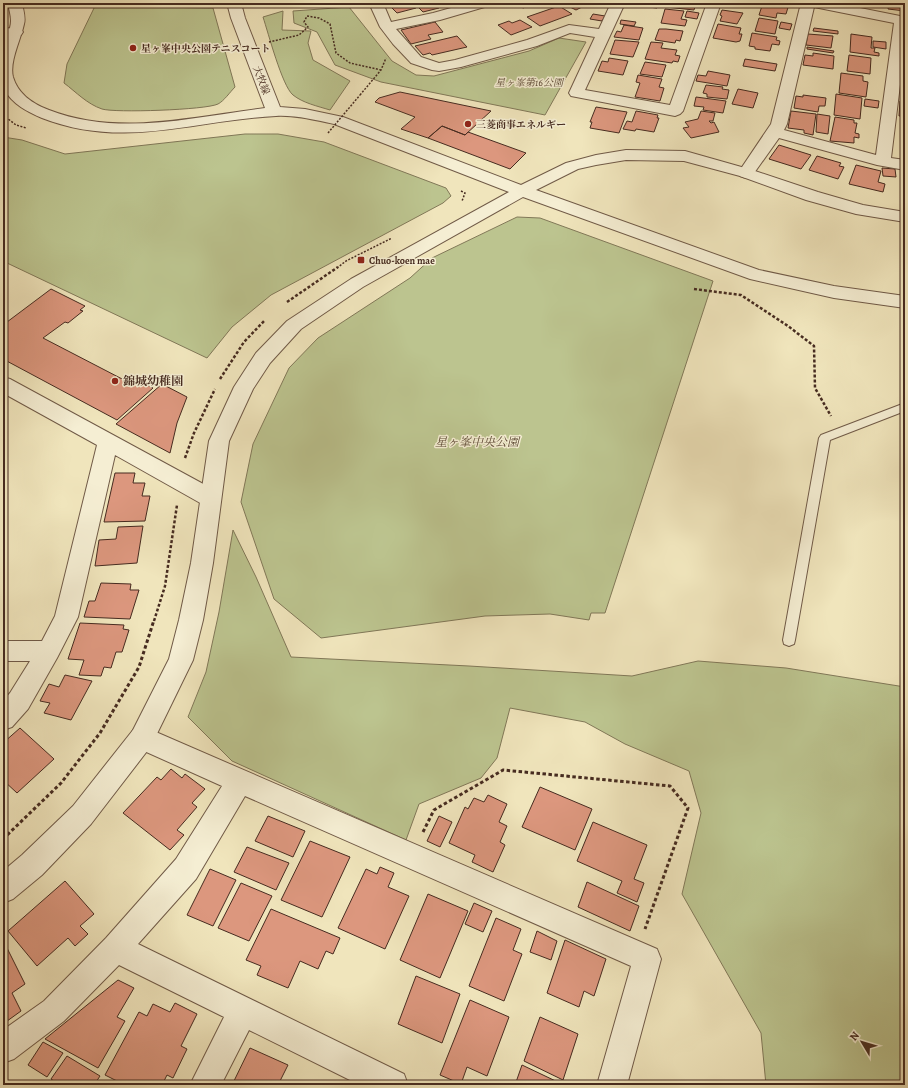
<svg xmlns="http://www.w3.org/2000/svg" width="908" height="1088" viewBox="0 0 908 1088" font-family="Alegreya,'Noto Serif JP',serif">
<style>
.green{fill:#bcc48f;stroke:#817858}
.building{fill:#dc977e;stroke:#462b20}
.lines{fill:none;stroke-linecap:round;stroke-linejoin:round}
.service-casing{stroke:#705a47;stroke-width:2}
.minor-casing{stroke:#705a47;stroke-width:2}
.tertiary-casing{stroke:#705a47;stroke-width:2}
.path-far2{stroke:#462b20;stroke-width:1.5;stroke-dasharray:2 1.5;stroke-linecap:butt}
.path-far1{stroke:#462b20;stroke-width:2.5;stroke-dasharray:3 2;stroke-linecap:butt}
.path{stroke:#462b20;stroke-width:3;stroke-dasharray:3.5 2.5;stroke-linecap:butt}
.service{fill:#f5eed3;fill-rule:evenodd}
.minor{fill:#f5eed3;fill-rule:evenodd}
.tertiary{fill:#f5eed3;fill-rule:evenodd}
.path-bridge{stroke:#462b20;stroke-width:1.5;stroke-dasharray:2 1.5;stroke-linecap:butt}
.poi-dot{fill:#8f2418;stroke:#f5eed3;stroke-width:1.5}
.labels{text-anchor:middle;stroke-width:3;stroke-linejoin:round;paint-order:stroke}
.far-poi-label{font-size:10px;font-weight:bold;fill:#462b20;stroke:#f5eed3;text-anchor:start}
.far-street-label{font-size:10px;fill:#462b20;stroke:#f5eed3}
.far-park-label{font-size:10px;font-style:italic;fill:#5e4a36;stroke:#f5eed3}
.poi-label{font-size:12px;font-weight:bold;fill:#462b20;stroke:#f5eed3;text-anchor:start}
.park-label{font-size:12px;font-style:italic;fill:#5e4a36;stroke:#f5eed3}
</style>
<rect width="100%" height="100%" fill="#f0e5bc"/>
<filter id="stains"><feTurbulence type="fractalNoise" baseFrequency=".005" numOctaves="4"/><feColorMatrix values="0 0 0 0 .2 0 0 0 0 .09 0 0 0 0 .02 0 0 0 .5 -.17"/></filter>
<radialGradient id="worn" r=".72"><stop offset=".6" stop-color="#630" stop-opacity="0"/><stop offset="1" stop-color="#630" stop-opacity=".3"/></radialGradient>
<path class="green" d="M95 6 213 8 235 87C230 92 224 101 218 104 206 110 114 113 102 109 87 104 76 92 64 83L67 64Z
M349 7 392 61 416 75 434 76 529 51 559 38 586 42 545 115 381 82 335 65 317 32 294 23 293 11Z
M283 11 282 30 311 31 308 43 313 60 350 81 330 110C317 106 303 103 293 95 282 86 268 32 263 17Z
M245 134H278L324 142 446 188 451 196 443 203 271 295 232 327 207 358 7 263 3 241V137L22 140 65 154Z
M517 217 540 218 713 281 605 613H591L589 620 550 614 485 616 321 638 274 599 241 502 253 444 289 368 318 338 410 278 432 258Z
M233 530 256 577 291 657 469 666 632 676 698 661 786 668 905 687V1085H766L761 1033 682 894 701 813 689 771 625 744 585 722 510 708 497 758 481 778 419 804 406 840 232 761 188 717 206 672 219 612Z"/>
<path class="building" d="M387 3H412L416 8 397 13Z
M414 3H441L435 5 439 8 423 12Z
M516 3H538L523 8Z
M562 3H590L576 10Z
M631 3H658L657 8 631 5Z
M667 3H696L694 10 666 7Z
M763 3H783L789 4 786 14 777 13 776 18 759 15Z
M889 3H905V11L888 9Z
M559 6 572 14 540 26 527 17Z
M665 9 684 11 681 19 687 20 685 26 661 23Z
M722 10 743 13 737 24 720 21 722 16 720 15Z
M687 11 699 13 697 19 685 17Z
M593 14 605 16 602 21 590 19Z
M759 18 778 21 775 34 755 31Z
M520 20 532 27 511 35 498 25 509 21 512 23Z
M621 20 636 22 634 26 620 24Z
M435 22 443 32 428 35 431 39 411 44 401 30Z
M781 22 792 24 790 30 779 28Z
M718 24 741 28 739 34H742L740 41 736 42 713 38Z
M624 25 643 28 639 40 614 37 617 31 621 32Z
M814 28 838 31V34L813 31Z
M659 29H666L683 31 680 41 676 40 675 43 655 40Z
M752 33 777 37 776 40 780 41 779 45 772 44 770 51 755 49V47L749 46Z
M808 34 833 36 831 48 806 45Z
M851 34 872 37 871 48H875L874 52 879 53V56L850 52Z
M457 36 467 47 432 55 430 53 423 55 415 46Z
M615 40 639 42 633 57 610 54Z
M873 41 886 42V49L873 47Z
M651 42 663 43 661 48 677 50 675 55 680 56 678 62 673 61 672 63 645 59Z
M807 47 834 51 833 53 807 49Z
M813 53 834 56 833 69 803 65 805 55 813 56Z
M849 55 871 58 870 74 847 71Z
M609 58 628 61 623 75 598 71 602 61 608 62Z
M745 59 777 64 775 71 743 66Z
M645 62 666 65 662 77 640 74Z
M708 71 730 75 727 86 696 81 698 75 706 76Z
M841 73 863 76V81L868 82 866 97 839 93Z
M638 75 662 79 659 87 664 88 660 101 635 97 640 83 636 82Z
M706 85 723 87 722 89 729 90 727 99 707 97V94L703 93Z
M738 89 758 93 753 108 732 104Z
M400 92 491 111 465 135 442 126 428 138 401 129 415 117 375 102 379 98Z
M836 94 862 98 860 119 834 115Z
M803 95 826 98 825 106H819L818 112 794 108 796 96 803 97Z
M696 97 726 101 723 113 703 110 704 107 694 106Z
M865 99 879 101 878 108 864 106Z
M900 101 905 102V116H899Z
M596 107 627 112 619 133 590 128 592 122H590Z
M636 111 658 115 657 118H659L654 132 636 129 635 131 623 129 627 121 632 122Z
M701 111 715 113 713 121H709L711 123 714 122 719 132 691 138 683 128 689 127 685 122 698 119Z
M791 111 816 114 813 135 804 133V130L788 128Z
M817 114 830 116 828 134 816 132Z
M835 117 854 120V123H857L855 133 859 134V138L854 137V143L830 141Z
M442 126 465 135 468 132 526 153 510 169 428 138Z
M779 145 811 155 801 169 769 159Z
M817 156 841 163 839 166 844 167 838 179 809 170Z
M856 165 881 171 878 182 885 184 883 192 849 184Z
M882 168 895 169 896 177 883 176Z
M51 289 85 306 80 310 83 311 68 323 65 322 43 338 126 381 132 377 153 388 117 420 3 359V353L8 350 3 347V325Z
M162 384 187 397 177 423 170 453 116 424Z
M115 473H135L133 483H145L142 496H150L145 521 104 522Z
M143 526 137 563 95 566 99 540 116 539 118 527Z
M101 583 131 584 130 590H139L130 619 84 617 89 601H95Z
M80 623 124 625 123 629 129 630 122 652H116L111 668 104 667 101 676 79 675 84 660 68 659Z
M65 675 92 681 71 720 44 713 50 703 40 701 49 684 59 687Z
M20 728 54 759 17 793 3 780V766L6 763 3 760V743Z
M171 769 182 778 185 774 205 789 192 803 197 807 177 830 184 835 170 850 123 813 157 777 161 780Z
M540 787 592 809 575 850 522 827Z
M488 795 507 804 499 822 507 826 500 842 505 845 493 872 472 862 475 855 449 843 465 807 468 809 474 798 484 802Z
M268 816 305 831 293 857 255 841Z
M439 816 452 822 440 847 427 841Z
M593 822 647 845 634 879 644 883 637 902 617 893 622 881 577 861Z
M310 841 350 857 322 917 281 900Z
M247 847 289 863 276 890 234 872Z
M380 867 394 873 388 887 409 896 385 949 338 928 366 869 377 874Z
M210 869 236 880 213 926 187 915Z
M65 881 94 914 80 926 88 934 75 946 68 938 37 966 8 931Z
M587 882 639 906 630 931 578 907Z
M241 883 272 896 249 941 218 928Z
M428 894 468 911 440 978 400 960Z
M474 903 492 911 483 932 465 924Z
M271 909 340 938 333 954 326 951 318 969 300 961 288 988 257 975 261 966 246 960Z
M496 918 521 929 513 950 522 954 504 1001 469 986Z
M537 931 557 941 551 960 530 952Z
M3 940 25 984 12 993 21 1011 3 1024Z
M565 940 606 959 594 996 584 991 579 1007 547 993Z
M416 976 460 994 442 1043 398 1024Z
M118 980 134 988 117 1017 125 1021 98 1068 45 1039Z
M470 1000 509 1017 487 1076 467 1067 461 1084 440 1075Z
M175 1003 197 1014 181 1046 187 1049 173 1078 167 1075 162 1085H125L105 1075 139 1012 147 1016 153 1004 170 1012Z
M540 1017 578 1034 563 1080 524 1061Z
M43 1042 63 1053 47 1077 28 1065Z
M250 1048 288 1065 278 1085H232Z
M67 1056 100 1076 94 1085H60L51 1079Z
M522 1065 564 1085H515Z"/>
<g class="lines">
<g class="service-casing">
<path id="service" d="M905 403V411L830 440 795 640 794 644 789 646 784 644 783 640 819 438 821 435Z"/>
</g>
<g class="minor-casing">
<path id="minor" d="M369 3H383L391 22 433 13 469 3H490L488 6 440 20 396 29 421 57 439 63 455 60 527 40 569 25 599 29 611 3H625L585 90 670 105 707 3H721L683 111 680 114 675 116 571 96 569 93 595 37 570 33 537 46 461 67 439 71 432 70 411 63 393 44 380 27Z
M801 3H835L905 17V44L891 158 905 160V170L877 165 779 138 752 176 746 178 740 176 738 173 771 124ZM814 7 894 23 876 155 784 130 787 124Z
M3 28 21 29 23 32 21 35 3 36Z
M3 377 10 379 218 492 221 498 218 504 210 506 202 504 115 455 78 617 57 658 28 709 12 727 3 730V701L10 693 30 661H3V641H42L55 616 97 445 3 393Z
M142 726 657 949 661 959 627 1085H597L631 966 245 796 196 879 138 944 404 1074 408 1085H360L249 1030 221 1085H190L224 1017 119 965 64 1021 14 1059 3 1063V1030L44 1001 106 938 176 859 222 786 133 746 129 738 133 730Z"/>
</g>
<g class="tertiary-casing">
<path id="tertiary" d="M8 3H22C23 9 26 18 24 24 21 39 9 62 13 77 18 94 33 104 49 110 119 137 193 117 265 108L231 18 227 3H241L245 18 280 107 305 109 343 117 521 185 566 163 596 155 626 150 685 151 752 170 818 192 863 205 905 212V222L856 214 806 200 740 176 684 161 626 160 596 165 578 169 536 190 759 270 834 286 905 296V308L834 298 750 279 523 197 363 287 301 329 270 363 253 389 229 441 213 563 203 620 193 660 151 746 91 824 42 875 13 899 3 903V871L22 855 73 806 133 730 169 659 179 620 191 563 209 441 234 387 256 353 287 321 351 279 509 192 334 124C315 120 295 115 276 116 194 120 124 150 42 118 28 112 12 104 4 89 1 84 2 54 3 47 5 39 11 30 11 21 11 15 9 9 8 3Z"/>
</g>
<path class="path-far2" d="M269 42 299 35 308 27 304 22 307 16 319 18 330 24 336 53 350 63 381 70
M360 95 381 70 386 58
M3 115 16 125 26 128
M461 191 465 193 462 201
M337 268 346 261 392 238"/>
<path class="path-far1" d="M694 289 741 295 788 326 814 346 815 388 831 416
M287 302 338 267
M220 379 244 342 265 320
M185 458 194 433 215 389
M154 621 165 586 177 505"/>
<path class="path" d="M423 832 434 810 503 770 670 786 688 808 645 929
M3 839 61 783 100 733 139 667 154 620"/>
<use href="#service" class="service"/>
<use href="#minor" class="minor"/>
<use href="#tertiary" class="tertiary"/>
<path class="path-bridge" d="M328 133 360 95"/>
</g>
<g class="poi-dot">
<circle cx="133" cy="48" r="4"/>
<circle cx="468" cy="124" r="4"/>
<rect x="357" y="256" width="8" height="8" rx="2"/>
<circle cx="115" cy="381" r="4"/>
</g>
<g class="labels">
<g class="far-poi-label">
<text x="141" y="52">星ヶ峯中央公園テニスコート</text>
<text x="476" y="128">三菱商事エネルギー</text>
<text x="369" y="264">Chuo-koen mae</text>
</g>
<g class="far-street-label">
<text transform="translate(262 80) rotate(69)" y="4">大牧線</text>
</g>
<g class="far-park-label">
<text x="529" y="86">星ヶ峯第16公園</text>
</g>
<g class="poi-label">
<text x="123" y="385">錦城幼稚園</text>
</g>
<g class="park-label">
<text x="477" y="446">星ヶ峯中央公園</text>
</g>
</g>
<rect width="908" height="1088" fill="none" stroke="#f0e5bc" stroke-width="16"/>
<rect x="4" y="4" width="900" height="1080" fill="none" stroke="#462b20" stroke-width="2"/>
<rect x="8" y="8" width="892" height="1072" fill="none" stroke="#462b20"/>
<g transform="translate(862 1042) rotate(308)" stroke="#f5eed3" stroke-width="3" paint-order="stroke">
<path d="M0-3L7 15L0 10L-7 15Z" fill="#462b20"/>
<text y="-6" font-size="11" font-weight="bold" text-anchor="middle" fill="#462b20">N</text>
</g>
<rect width="100%" height="100%" filter="url(#stains)"/>
<rect width="100%" height="100%" fill="url(#worn)"/>
</svg>
